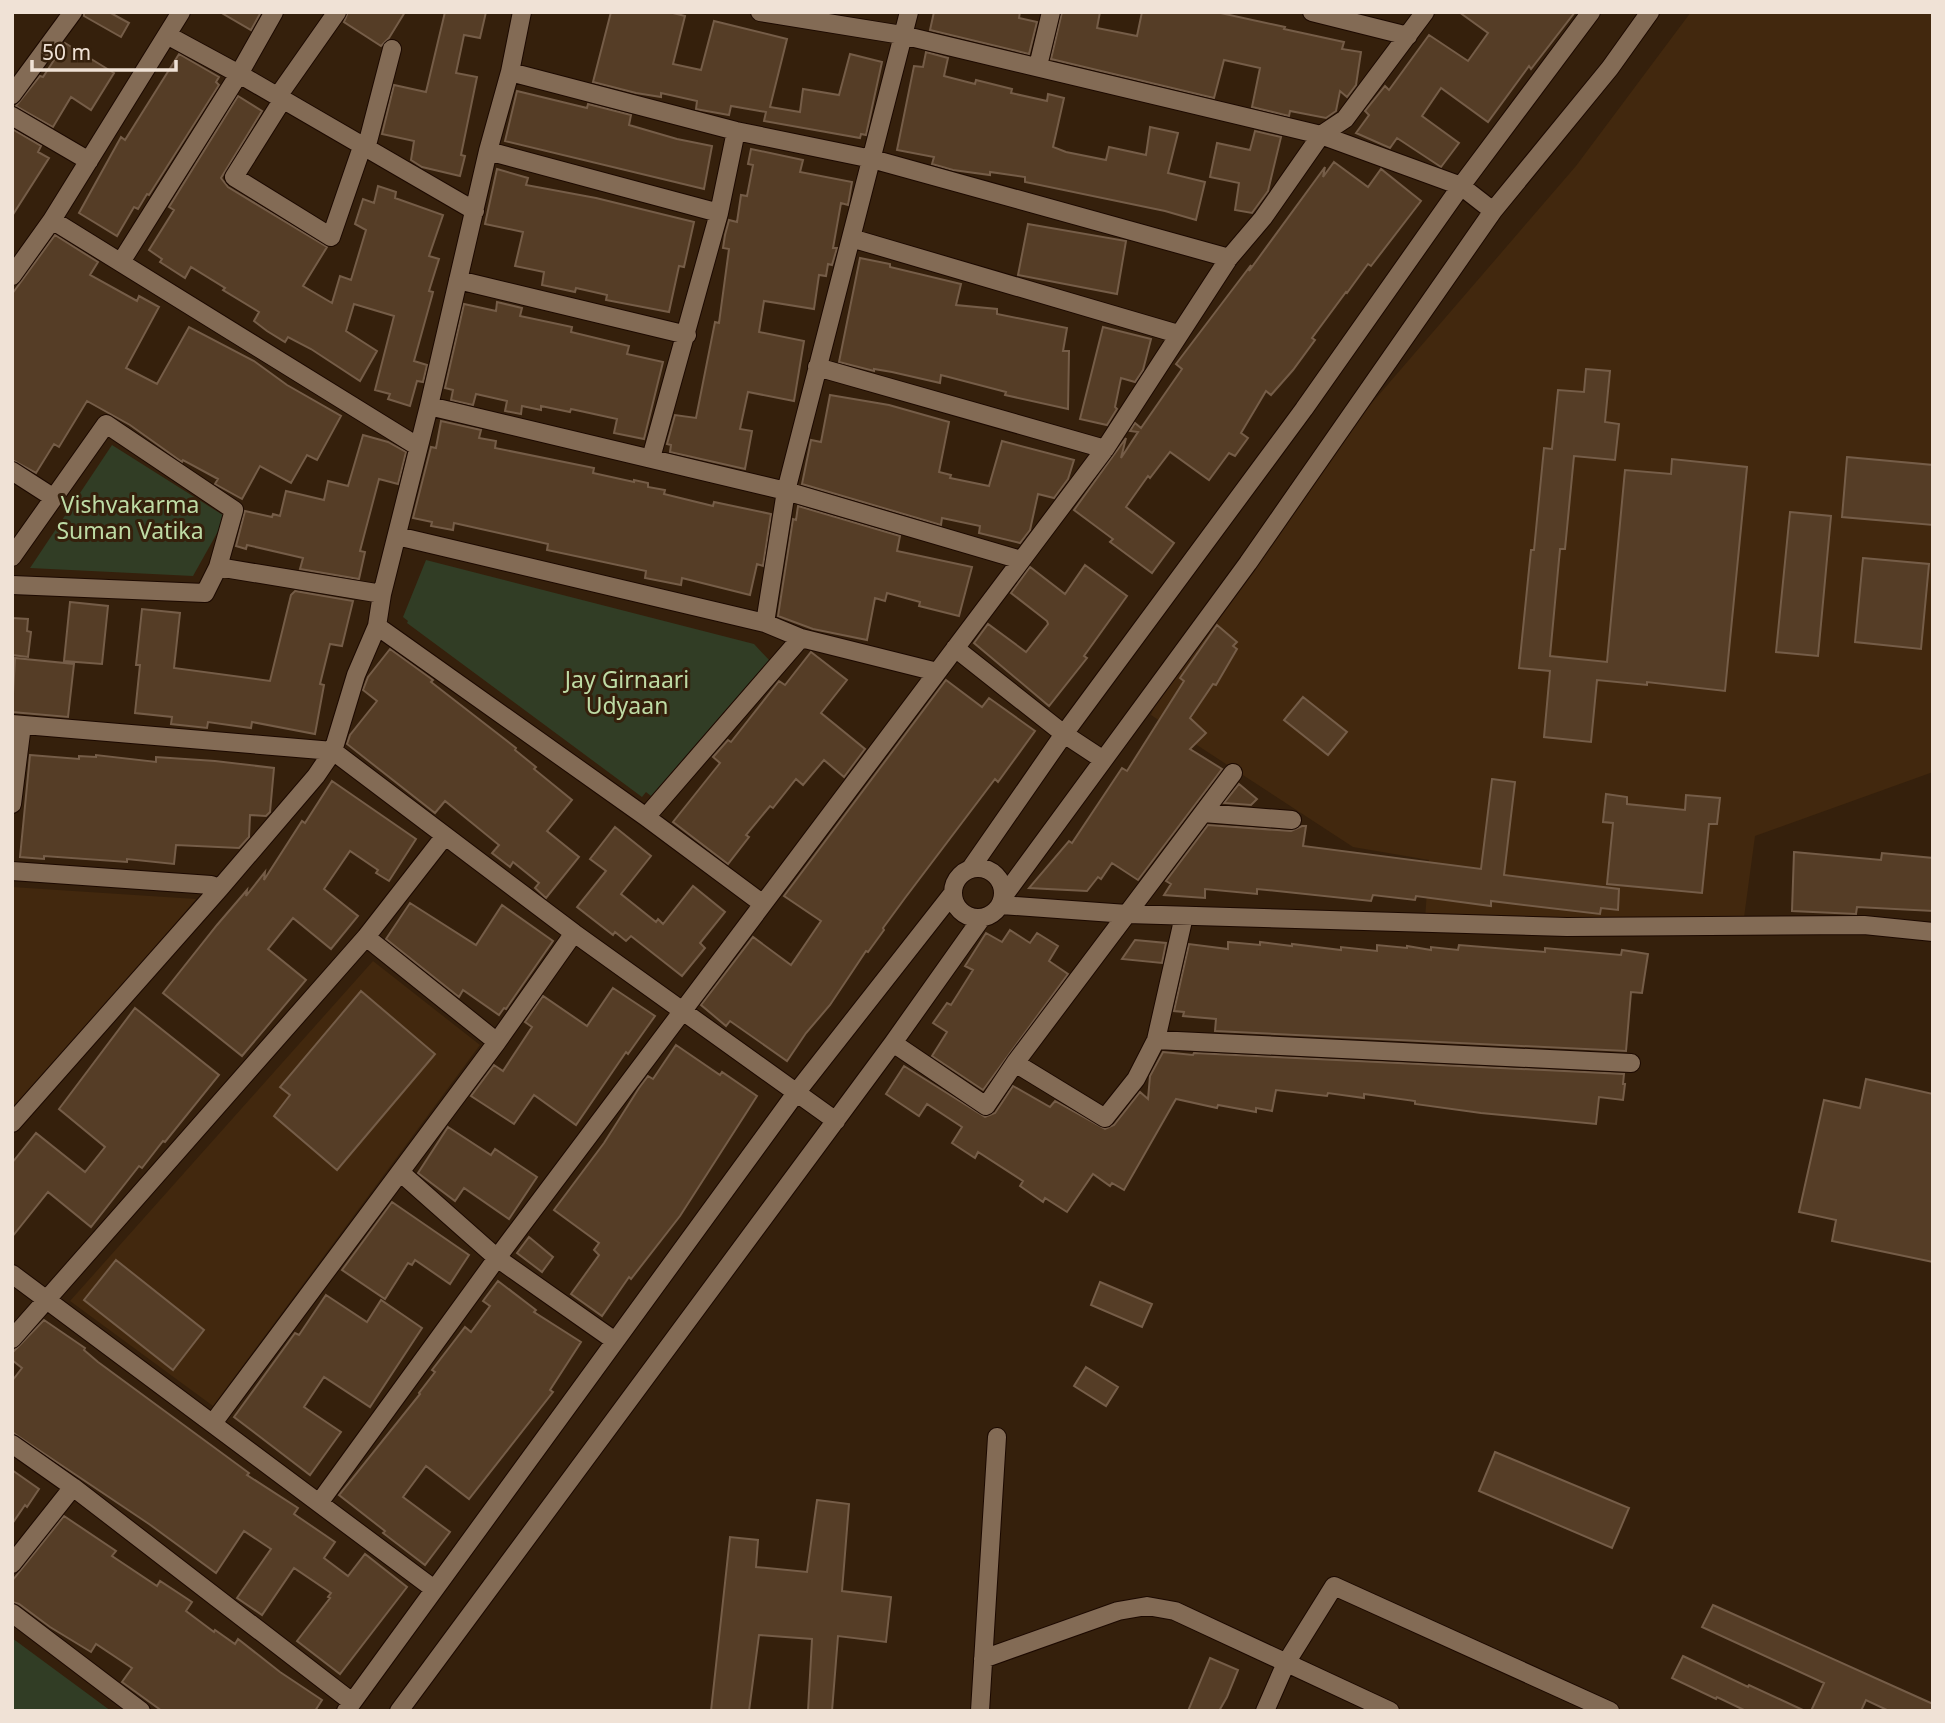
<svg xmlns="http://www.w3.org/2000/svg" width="1945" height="1723" viewBox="0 0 1945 1723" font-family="'Noto Sans',sans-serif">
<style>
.built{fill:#42280e}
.green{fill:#313d25}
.building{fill:#553d26;stroke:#755d48;stroke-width:2}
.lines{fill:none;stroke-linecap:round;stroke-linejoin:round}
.minor-casing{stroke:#1c0900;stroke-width:20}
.minor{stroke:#836b55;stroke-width:18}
.labels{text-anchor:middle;stroke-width:6;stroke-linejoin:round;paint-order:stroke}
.park-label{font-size:23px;fill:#bedba5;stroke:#35200c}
</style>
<rect width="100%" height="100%" fill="#35200c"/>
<path class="built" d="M1691 12H1933V772L1755 836 1743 925 1425 920 1429 860 1353 847 1151 715 1164 684 1346 433 1576 166Z
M12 887 196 899 12 1118Z
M373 961 480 1045 213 1406 70 1301Z"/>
<path class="green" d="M112 445 226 517 193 576 30 568Z
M426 560 754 644 769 660 651 796 646 792 642 797 407 623 408 621 403 617Z
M12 1638 111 1711H12Z"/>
<path class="building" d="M84 12H109L129 23 121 37 84 16Z
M220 12H261L251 30Z
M348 12H405L389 38 381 46 344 22Z
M445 12H486L480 38 464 35 456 73 477 77 461 155 465 156 460 176 422 167 411 160 414 141 382 134 394 85 426 92Z
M611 12H669L685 16 673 64 701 70 714 21 787 39 770 107 800 112 803 89 839 95 850 54 882 62 866 135 861 134 860 138 764 121 766 112 731 106 729 115 701 110 696 109 697 101 661 93V97L636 93 593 82Z
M934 12H1020L1019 18 1037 22 1029 54 930 30Z
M1062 12H1100L1097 28 1137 36 1142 12H1216L1285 27 1284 29 1344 42 1342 49 1361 52 1356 85 1347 97 1340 91 1336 111 1326 118 1290 111 1289 116 1252 107 1260 68 1224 60 1214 98 1051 59Z
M1459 12H1575L1531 69 1529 66 1488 122 1441 88 1422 116 1459 143 1441 167 1397 138 1390 148 1356 133 1369 115 1365 111 1385 86 1389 90 1429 35 1468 61 1488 33Z
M65 43 114 73 91 110 71 97 53 127 16 106 40 76 43 77Z
M926 52 948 58 944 76 975 84 976 80 1012 89 1011 93 1047 101 1048 94 1064 98 1053 147 1066 152 1106 160 1109 147 1146 155 1150 127 1178 133 1168 173 1205 182 1196 220 1165 211 1025 182V177L990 172V175L953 170 932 164 934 157 897 150 914 66 923 67Z
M179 54 219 77 216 82 219 85 149 195 147 194 138 209 134 207 117 236 79 213 121 137 125 140Z
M517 91 587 108 588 104 631 115 629 125 677 139 712 146 704 189 505 141Z
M238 96 262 111 221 178 228 187 327 247 303 286 332 303 340 276 351 280 366 230 355 224 363 199 374 203 378 186 396 192 395 198 443 215 429 256 439 259 429 291 433 292 432 296 414 361 427 365 423 382 417 381 410 406 388 399 390 394 375 390 394 316 354 304 346 331 377 351 360 381 311 349 288 337 285 342 267 331 254 321 259 312 223 290 225 288 191 267 185 278 160 262 162 259 149 250 174 210 169 207Z
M12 129 41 146 38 152 49 158 12 216Z
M1255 131 1281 137 1268 191 1252 213 1235 210 1239 183 1210 177 1217 143 1250 150Z
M751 149 803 160 800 172 852 182 848 205 841 203 833 248H837L832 265 828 264 826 276 819 275 814 309 764 301 759 332 804 341 794 401 748 392 740 429 752 431 745 469 670 452 671 445 667 444 675 415 696 418 715 322 719 323 729 249 723 248 725 235 729 220 737 222 741 195 747 196 753 165 748 164Z
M1334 162 1368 187 1381 169 1421 201 1371 266 1368 264 1347 293 1346 292 1312 338 1315 340 1293 370 1271 395 1266 391 1241 433 1248 438 1235 456 1229 453 1209 480 1170 452 1150 478 1148 476 1126 507 1174 543 1152 573 1110 542 1113 539 1074 510 1126 438 1121 458 1138 432 1130 431 1135 423 1141 428 1182 369 1176 364 1251 265 1249 271 1325 167 1323 177Z
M497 169 528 178 526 185 596 198 694 222 684 267 679 266 669 312 606 300 607 295 576 288 575 292 542 285 544 272 515 266 523 232 485 224Z
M1028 224 1126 241 1117 294 1018 275Z
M55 235 98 262 90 275 137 301 139 296 159 307 126 368 157 384 189 327 254 361 287 385 341 416 317 460 307 455 291 483 260 466 242 499 215 484 218 479 183 460 182 462 130 425 87 401 59 447 54 444 36 473 12 460V294Z
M860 258 890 264V267L961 284 956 305 997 309V314L1067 328 1063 351H1069L1068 409 1005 395 1006 392 941 375 940 383 892 372 874 369V371L839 362Z
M497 302 522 308 520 316 572 327 571 332 629 346 627 354 663 362 644 439 614 433 617 419 571 409 570 412 541 406V410L522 406 521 414 505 411 507 401 476 394 473 405 451 400 453 390 445 388 464 304 496 311Z
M1103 327 1151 339 1143 370 1135 382 1121 378 1115 407 1117 409 1107 425 1080 419Z
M1586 369 1610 371 1605 422 1619 424 1615 460 1574 456 1565 549H1560L1550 656 1607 662 1625 470 1671 474 1672 459 1747 467 1725 691 1647 682V685L1597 680 1591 742 1544 737 1550 671 1519 668 1531 550H1534L1544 448 1552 449 1558 390 1584 392Z
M830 395 889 405 949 422 939 472 951 475 950 478 989 486 1002 441 1074 460 1068 479 1054 498 1038 494 1030 530 1020 543 979 533 980 526 942 518 941 525 802 484 811 440 821 442Z
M441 421 481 430 479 438 496 441 495 448 594 468 593 473 634 482V480L648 483V487L665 490 664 494 713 506 714 502 771 514 763 566 757 564 750 595 682 578 681 585 645 578 646 571 547 550 548 544 454 523 453 530 431 526 432 522 413 518 431 447 436 448Z
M363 435 388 442 406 452 398 484 379 479 360 551 365 552 359 579 300 569 303 558 247 545 246 549 236 546 245 511 272 517 273 514 280 516 286 491 324 500 328 481 348 486Z
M1847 457 1933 465V525L1842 517Z
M798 506 900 536 897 551 972 567 959 616 919 606 920 602 887 593 885 601 875 598 867 640 813 629 778 616 793 519 796 520Z
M1790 512 1831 516 1818 656 1776 652Z
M1863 558 1929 564 1921 649 1855 642Z
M1085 565 1127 596 1084 656 1087 658 1049 706 974 643 988 624 1026 652 1048 624 1047 621 1011 593 1030 567 1065 594Z
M295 591 353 601 342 646 330 644 320 684 324 685 315 734 252 722 251 728 208 722 207 728 171 724 172 717 135 713 140 665H136L142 609 180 613 174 668 270 681 291 595Z
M70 602 108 606 102 664 64 661Z
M12 618 28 619 27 631 31 632 28 657 12 655Z
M1217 625 1237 642 1233 646 1237 649 1216 685 1213 684 1190 718 1206 733 1190 749 1222 769 1138 880 1112 863 1101 879 1098 877 1087 891 1029 888 1069 841 1072 843 1122 768 1127 771 1184 681 1180 678Z
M390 649 433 680 431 682 516 748 515 750 536 767 534 769 572 800 547 831 579 857 546 898 535 888 539 883 513 862 510 867 492 853 499 845 445 801 435 813 347 744 350 735 377 701 363 690 368 677Z
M811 652 847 680 821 713 865 749 844 777 824 760 803 785 796 779 773 808 770 806 746 835 749 837 728 864 673 822 720 763 713 757 728 740 731 742 779 681 785 685Z
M15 658 74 664 68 717 12 712Z
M946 680 982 707 989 698 1035 731 998 782 995 779 905 898 883 928 884 930 868 952 866 951 830 1005 806 1033 787 1061 730 1021 726 1026 701 1005 753 937 791 965 821 921 784 896Z
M1303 697 1347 732 1328 755 1284 720Z
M30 755 79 759V756L96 757V755L156 762V757L215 761 274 768 270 812 266 816 250 815 249 837 239 848 176 845 174 864 127 859V862L44 856V859L20 857Z
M1492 779 1515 782 1504 875 1619 889 1618 910 1601 908 1600 914 1491 901V906L1416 896 1415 900 1373 895 1371 901 1257 889V894L1205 889V898L1164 895 1171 884 1166 881 1208 825 1291 831 1302 826H1306L1303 846 1481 869Z
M332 781 416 839 389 881 376 873 378 870 350 851 324 889 358 916 331 949 293 918 268 949 306 980 242 1056 163 993 217 925 247 890 246 896 265 872 264 880 302 821 305 823Z
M1239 784 1257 799 1251 805 1224 803Z
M1606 794 1627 797V804L1685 810 1686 795 1720 798 1717 824H1709L1702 893 1607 884 1613 823 1603 822Z
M615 827 651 856 621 894 656 922 658 919 663 924 693 886 725 912 700 943 705 948 682 976 631 936 626 941 615 932 613 935 577 907 606 871 590 859Z
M1794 852 1881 860 1882 853 1933 858V911L1857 907 1856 914 1792 911Z
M410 903 476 945 502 905 553 941 506 1009 504 1008 499 1015 463 990 459 997 386 939Z
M1010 930 1030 943 1037 933 1058 946 1049 961 1068 974 983 1090 932 1056 947 1032 933 1023 947 1003 951 1005 973 970 965 966 986 933 1002 942Z
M1135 940 1166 943 1162 963 1122 959Z
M1228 942 1260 945V942L1292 946V944L1341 950V947L1377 951V945L1407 948V946L1431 950V947L1458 950 1459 945 1545 952V948L1621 955 1622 950 1648 954 1642 993 1631 992 1626 1051 1215 1031 1216 1019 1183 1016 1184 1012 1174 1011 1189 944 1228 949Z
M613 988 655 1016 628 1054 626 1052 576 1125 534 1095 514 1124 471 1096 494 1065 503 1071 532 1027 525 1022 543 996 587 1026Z
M361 991 435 1054 337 1170 274 1116 290 1095 280 1087Z
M135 1008 219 1075 165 1142 163 1141 142 1168 139 1166 91 1227 48 1192 12 1237V1163L36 1133 85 1172 105 1147 59 1109Z
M676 1045 720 1075 722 1072 757 1096 680 1216 631 1279 629 1277 602 1316 571 1294 599 1255 594 1250 599 1243 554 1210 604 1143 639 1088 648 1076 653 1079Z
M1163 1052 1193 1055 1194 1053 1624 1074 1623 1084H1625L1623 1100 1599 1097 1596 1124 1481 1113 1415 1104V1101L1364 1094V1098L1328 1093 1327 1096 1276 1090 1272 1111 1256 1108V1112L1218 1105 1217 1108 1176 1099 1124 1190 1112 1183 1110 1186 1093 1174 1067 1212 1045 1198 1043 1202 1020 1186 1023 1181 978 1152 975 1158 952 1143 962 1127 927 1104 919 1116 886 1094 904 1066 985 1117 995 1113 1013 1086 1050 1107 1055 1101 1105 1129 1114 1125 1140 1092 1148 1099 1150 1076Z
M1866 1079 1933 1094V1262L1832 1241 1836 1220 1799 1212 1824 1100 1860 1108Z
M448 1127 491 1155 495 1149 537 1177 509 1219 464 1188 455 1201 418 1173Z
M392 1202 469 1255 450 1284 415 1260 412 1265 408 1263 385 1299 342 1270Z
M529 1237 553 1257 542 1272 517 1253Z
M116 1260 204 1330 173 1370 84 1300Z
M498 1281 536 1310 534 1312 581 1342 550 1390 553 1392 469 1499 426 1466 403 1497 450 1532 425 1565 383 1533 385 1531 339 1495 420 1394 419 1393 435 1372 432 1370 465 1327 471 1332 490 1306 483 1301Z
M1100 1282 1152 1304 1142 1327 1091 1305Z
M326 1295 367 1322 381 1300 422 1328 370 1407 324 1377 304 1407 341 1432 310 1475 234 1417 295 1333 299 1335Z
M44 1320 85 1348 84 1350 98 1362 249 1473 247 1475 298 1508 294 1514 335 1542 324 1558 348 1576 365 1554 407 1587 340 1674 297 1641 330 1598 328 1597 331 1593 294 1568 262 1615 237 1598 271 1549 244 1531 216 1573 149 1524 12 1432V1381L22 1368 12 1360V1353Z
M1086 1367 1118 1387 1106 1406 1074 1386Z
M1495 1452 1629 1508 1612 1548 1479 1491Z
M12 1470 39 1489 27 1507 25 1505 12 1524Z
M817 1500 849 1504 842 1591 891 1597 886 1642 838 1636 832 1711H808L812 1639 759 1635 749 1711H711L730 1537 758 1540 756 1567 807 1572Z
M64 1516 116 1551 112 1556 157 1586 160 1581 192 1602 186 1611 214 1632 215 1630 235 1644 238 1639 280 1672 322 1700 315 1711H162L122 1682 132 1668 96 1644 91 1652 50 1627 19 1604 12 1602V1581Z
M1713 1605 1933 1704V1711H1889L1866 1700 1861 1711H1811L1824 1683 1702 1627Z
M1683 1656 1748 1687 1749 1685 1805 1711H1746L1717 1697 1716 1699 1672 1678Z
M1210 1658 1238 1670 1227 1697 1219 1711H1188Z"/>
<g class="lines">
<g class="minor-casing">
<path id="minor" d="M760 12 902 35 1321 135 1461 186 1493 211
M1312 12 1408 36
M167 35 239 74 475 211
M1038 66 1051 12
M510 72 736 131 872 159 1229 258
M12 95 73 12
M278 96 337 12
M283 99 234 177 331 237 362 147
M12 116 89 161
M366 149 392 49
M488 151 719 213
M52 220 417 446
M851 238 1178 334
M121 262 239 74 274 12
M12 276 52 220 181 12
M458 280 687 335
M817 367 1105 449
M429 406 786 491 1021 560
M651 458 719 213 736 131
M12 471 54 498
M397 536 765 623 801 638 937 672
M12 557 106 424 234 510 218 567 205 593 12 585
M218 567 382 594
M765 623 786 491 909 12
M377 626 646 817 763 904
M955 648 1064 734 1102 759
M12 724 333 751 574 933 836 1121
M12 804 22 725
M1203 813 1292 820
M646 817 801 638
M953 893a25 25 0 1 1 50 0a25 25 0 1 1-50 0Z
M971 868 1064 734 1304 409 1461 186 1591 12
M12 871 211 885 220 888
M1003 897 1248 563 1493 211 1610 68 1650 12
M1001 905 1127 914 1567 927 1864 925 1933 932
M366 937 497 1042
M1156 1040 1631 1063
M893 1043 986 1106 1015 1063 1233 773
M1015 1063 1105 1118 1136 1079 1156 1040 1184 916
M12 1123 220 888 316 776 333 751 356 675 377 626 382 594 429 406 488 151 510 72 522 12
M400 1172 497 1258 615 1341
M12 1274 434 1589
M12 1339 366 937 444 837
M213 1423 497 1042 574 933
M12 1444 73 1487 352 1702
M319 1503 497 1258 1105 449 1229 258 1263 218 1321 135 1345 119 1425 12
M12 1564 73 1487
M12 1613 141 1711
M983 1659 1118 1611 1147 1606 1175 1611 1390 1711
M346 1711 796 1093 953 893
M399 1711 893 1043 981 919
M980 1711 997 1437
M1265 1711 1286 1663 1334 1586 1610 1711"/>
</g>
<use href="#minor" class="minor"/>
</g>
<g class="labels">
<g class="park-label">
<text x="130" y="513">Vishvakarma<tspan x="130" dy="26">Suman Vatika</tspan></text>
<text x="627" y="688">Jay Girnaari<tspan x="627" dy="26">Udyaan</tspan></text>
</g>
</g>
<rect width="1945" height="1723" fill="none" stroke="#f0e2d6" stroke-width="28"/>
<path d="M32 60v10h144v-10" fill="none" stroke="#f0e2d6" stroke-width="3.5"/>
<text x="42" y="60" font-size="21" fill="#f0e2d6" stroke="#35200c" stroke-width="5" paint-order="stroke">50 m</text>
</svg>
